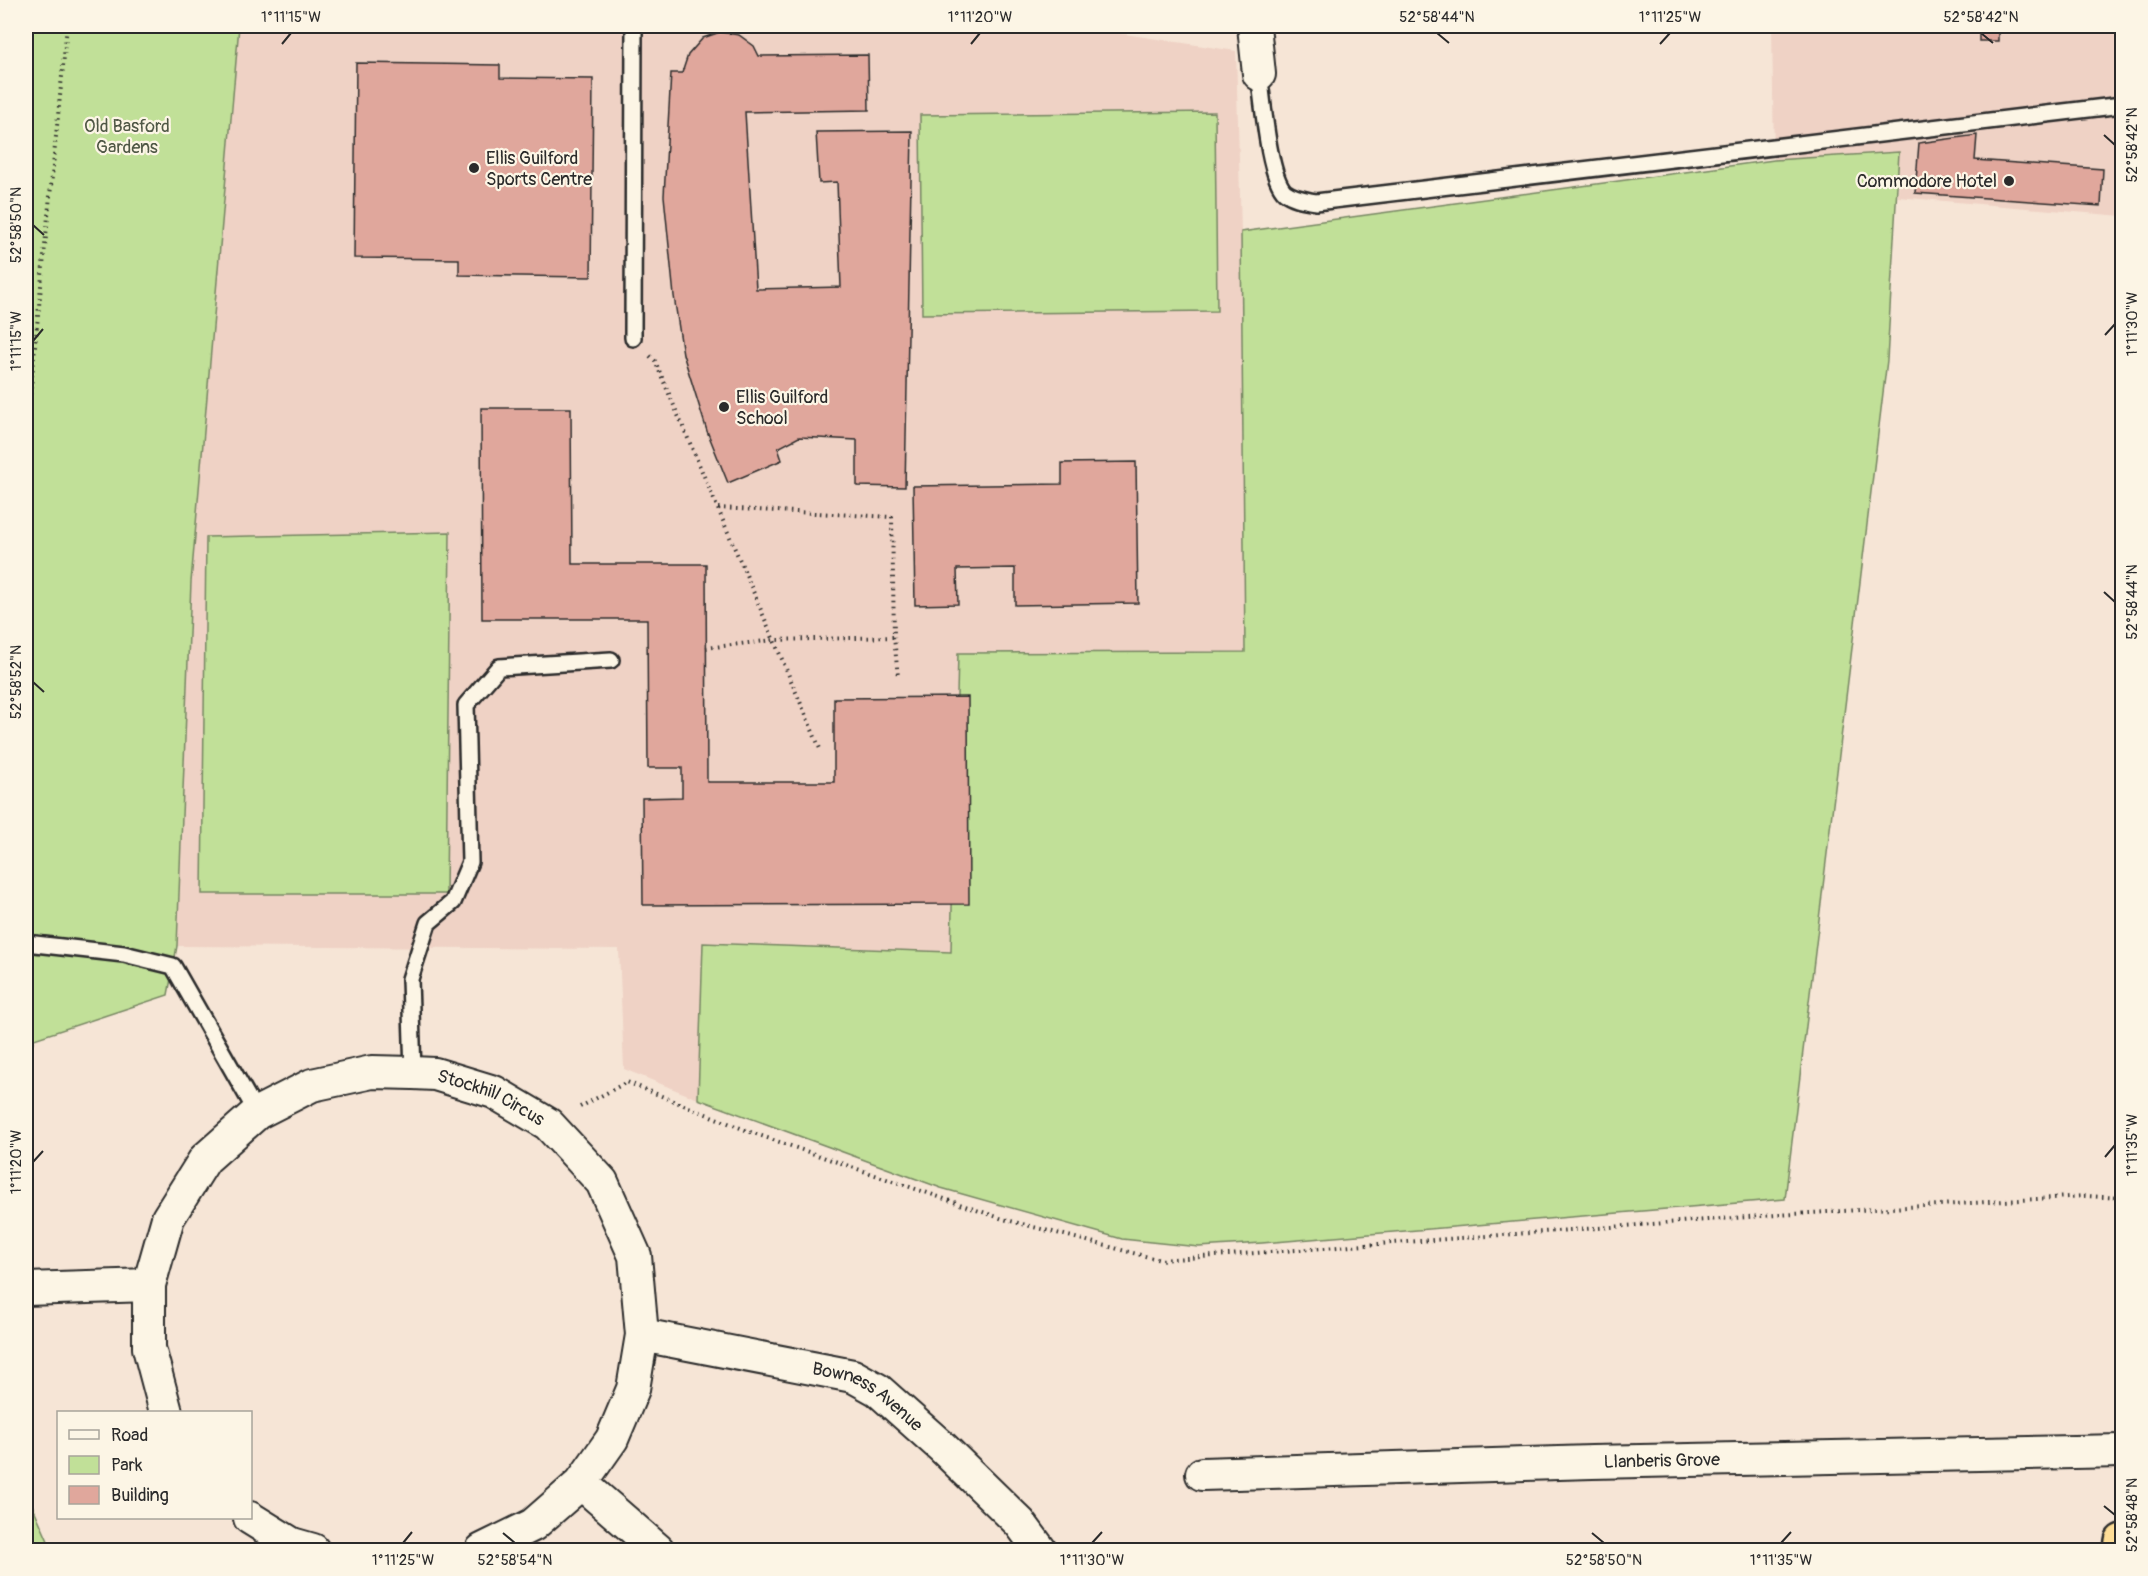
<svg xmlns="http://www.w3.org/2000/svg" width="2148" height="1576" viewBox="0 0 2148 1576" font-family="Pangolin,sans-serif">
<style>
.built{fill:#efd2c5}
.green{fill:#c1e098;stroke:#768662;stroke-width:1.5}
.building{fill:#e0a79c;stroke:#2b2b2b;stroke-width:1.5}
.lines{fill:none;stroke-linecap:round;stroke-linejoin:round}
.lane-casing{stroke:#2b2b2b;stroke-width:20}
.street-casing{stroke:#2b2b2b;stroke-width:36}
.highway-casing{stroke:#2b2b2b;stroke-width:38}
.path{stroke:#2b2b2b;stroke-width:4;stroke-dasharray:1.5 4.5;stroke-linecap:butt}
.lane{stroke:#fcf5e5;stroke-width:15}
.street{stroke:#fcf5e5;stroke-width:32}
.highway{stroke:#fedd96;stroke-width:33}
.ticks{fill:none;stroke:#2b2b2b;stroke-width:2}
.poi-dot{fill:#2b2b2b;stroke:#fcf5e5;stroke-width:2}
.labels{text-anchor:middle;stroke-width:4.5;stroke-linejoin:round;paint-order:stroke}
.park-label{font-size:18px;fill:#505846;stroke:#fcf5e5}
.poi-label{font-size:18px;fill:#2b2b2b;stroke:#fcf5e5;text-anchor:start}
.street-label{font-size:18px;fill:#2b2b2b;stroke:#fcf5e5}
.neatline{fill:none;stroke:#2b2b2b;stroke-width:2}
.ticks-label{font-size:15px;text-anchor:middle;fill:#2b2b2b}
</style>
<rect width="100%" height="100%" fill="#f6e5d6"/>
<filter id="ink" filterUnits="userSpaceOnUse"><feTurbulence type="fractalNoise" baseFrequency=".0167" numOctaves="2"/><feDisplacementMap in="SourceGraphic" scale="12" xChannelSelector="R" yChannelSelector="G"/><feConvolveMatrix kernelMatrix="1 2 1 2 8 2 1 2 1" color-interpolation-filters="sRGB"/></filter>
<g filter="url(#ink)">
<path class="built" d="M239 26H1072L1236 51 1241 232 1245 652 958 653 951 952 703 943 698 1099 624 1069 619 949 177 946 191 582Z
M1772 26H2122V216L1898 197 1899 152 1774 160Z"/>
<path class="green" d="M26 26H239L191 582 177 946 168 995 34 1039 26 1064Z
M1215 112 1217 311 922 314 920 115Z
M1899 152 1887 360 1785 1199 1262 1243 1199 1247 1122 1239 941 1188 698 1099 703 943 951 952 958 653 1245 652 1241 232 1774 160Z
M450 532 446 894H202L206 537Z
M26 1491 52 1550H26Z"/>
<path class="building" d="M1979 26H2015V27L1998 26V41H1979Z
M720 32 739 35 754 46 759 56 868 55 869 110 745 112 756 289 841 287 837 182 819 183 816 132 912 131 905 487 857 486V440L799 437 778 448 782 460 728 483 707 431 683 354 674 296 664 196 671 73H682L688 55 703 38Z
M356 63 500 65V78L593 79 591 277 459 275V259L354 258Z
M1977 135 1975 160 2103 169 2101 206 1915 193 1919 143Z
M481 408H571L572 564H706L707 782H834V698L968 697 969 904 643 905 642 798 682 797V768H648L647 619H482Z
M1136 462 1138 603 1015 605V568L957 569 958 604 915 605 913 486 1062 484V463Z"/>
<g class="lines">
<g class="lane-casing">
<path id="lane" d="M1259 74C1263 99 1268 176 1285 192 1294 199 1306 200 1316 202L2122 105
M633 338 634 26
M26 943 124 954 173 966 257 1113
M413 1073 410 979 428 923 453 902 470 862 466 705 499 667 611 660"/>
</g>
<g class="street-casing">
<g id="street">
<path d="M1254 26 1259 74"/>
<path d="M26 1289 149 1285"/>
<path id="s1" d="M642 1335 853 1376 878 1390 942 1447 1020 1523 1040 1550"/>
<path id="s2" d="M166 1412 149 1348V1285L168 1218 205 1159 257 1113 312 1085 372 1072 413 1073 435 1074 494 1092 548 1124 602 1182 635 1256 642 1335 633 1389 612 1439 581 1483 533 1525 482 1550"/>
<path id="s3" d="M1202 1474 1592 1462 2122 1451"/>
<path d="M581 1483 658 1550"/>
<path d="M250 1518 292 1544 313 1550"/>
</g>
</g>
<g class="highway-casing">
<path id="highway" d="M2121 1550 2122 1541"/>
</g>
<path class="path" d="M650 356 655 361 821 751
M26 436 67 26
M718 508 892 517 894 637 898 677
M706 648 774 640 894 637
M580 1107 627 1082 753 1133 1003 1219 1160 1260 1762 1216 2085 1196 2122 1198"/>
<use href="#lane" class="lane"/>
<use href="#street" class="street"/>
<use href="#highway" class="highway"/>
</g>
</g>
<path class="ticks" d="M1437 33 1449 43M1981 33 1993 43M282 44 291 33M971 44 980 33M1660 44 1670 33M2104 135 2115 145M33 225 44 235M2105 335 2115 324M33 341 43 329M2104 592 2115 602M33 682 44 692M2105 1157 2115 1145M33 1162 43 1151M2104 1506 2115 1515M503 1533 515 1543M1592 1533 1604 1543M403 1543 412 1532M1092 1543 1102 1532M1781 1543 1791 1532"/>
<g class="poi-dot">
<circle cx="474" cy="168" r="6"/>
<circle cx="2009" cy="181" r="6"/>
<circle cx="724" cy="407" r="6"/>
</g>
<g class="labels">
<g class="park-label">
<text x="127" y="132">Old Basford<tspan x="127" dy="21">Gardens</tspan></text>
</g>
<g class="poi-label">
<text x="486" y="164">Ellis Guilford<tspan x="486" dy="21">Sports Centre</tspan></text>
<text x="1997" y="187" text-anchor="end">Commodore Hotel</text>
<text x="736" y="403">Ellis Guilford<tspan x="736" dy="21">School</tspan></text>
</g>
<g class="street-label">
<text dy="6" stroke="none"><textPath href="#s2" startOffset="585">Stockhill Circus</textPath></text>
<text dy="6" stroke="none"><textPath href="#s1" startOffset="237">Bowness Avenue</textPath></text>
<text dy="6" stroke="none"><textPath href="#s3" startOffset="460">Llanberis Grove</textPath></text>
</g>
</g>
<rect width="2148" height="1576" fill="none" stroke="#fcf5e5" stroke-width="66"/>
<rect x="57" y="1411" width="195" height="108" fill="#fcf5e5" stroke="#a8a49b" stroke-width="1.5"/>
<rect x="69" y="1430" width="30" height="9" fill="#fcf5e5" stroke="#a8a49b" stroke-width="1.5"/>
<text x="111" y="1441" font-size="18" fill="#2b2b2b">Road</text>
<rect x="69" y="1456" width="30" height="18" fill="#c1e098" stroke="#a8a49b" stroke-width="1.5"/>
<text x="111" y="1471" font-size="18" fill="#2b2b2b">Park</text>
<rect x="69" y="1486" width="30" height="18" fill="#e0a79c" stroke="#a8a49b" stroke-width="1.5"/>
<text x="111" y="1501" font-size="18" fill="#2b2b2b">Building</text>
<rect x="33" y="33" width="2082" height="1510" class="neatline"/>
<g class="ticks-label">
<text x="291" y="22">1°11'15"W</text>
<text x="980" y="22">1°11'20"W</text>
<text x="1437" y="22">52°58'44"N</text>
<text x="1670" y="22">1°11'25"W</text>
<text x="1981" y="22">52°58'42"N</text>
<text transform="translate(2132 145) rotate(-90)" y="5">52°58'42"N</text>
<text transform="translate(16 225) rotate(-90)" y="5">52°58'50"N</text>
<text transform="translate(2132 324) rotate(-90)" y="5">1°11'30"W</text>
<text transform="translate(16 341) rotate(-90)" y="5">1°11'15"W</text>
<text transform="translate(2132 602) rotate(-90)" y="5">52°58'44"N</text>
<text transform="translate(16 682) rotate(-90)" y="5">52°58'52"N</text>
<text transform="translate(2132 1145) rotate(-90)" y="5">1°11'35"W</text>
<text transform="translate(16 1162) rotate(-90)" y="5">1°11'20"W</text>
<text transform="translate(2132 1515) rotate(-90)" y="5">52°58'48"N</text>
<text x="403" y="1565">1°11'25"W</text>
<text x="515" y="1565">52°58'54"N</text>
<text x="1092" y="1565">1°11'30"W</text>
<text x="1604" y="1565">52°58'50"N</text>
<text x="1781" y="1565">1°11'35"W</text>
</g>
</svg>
